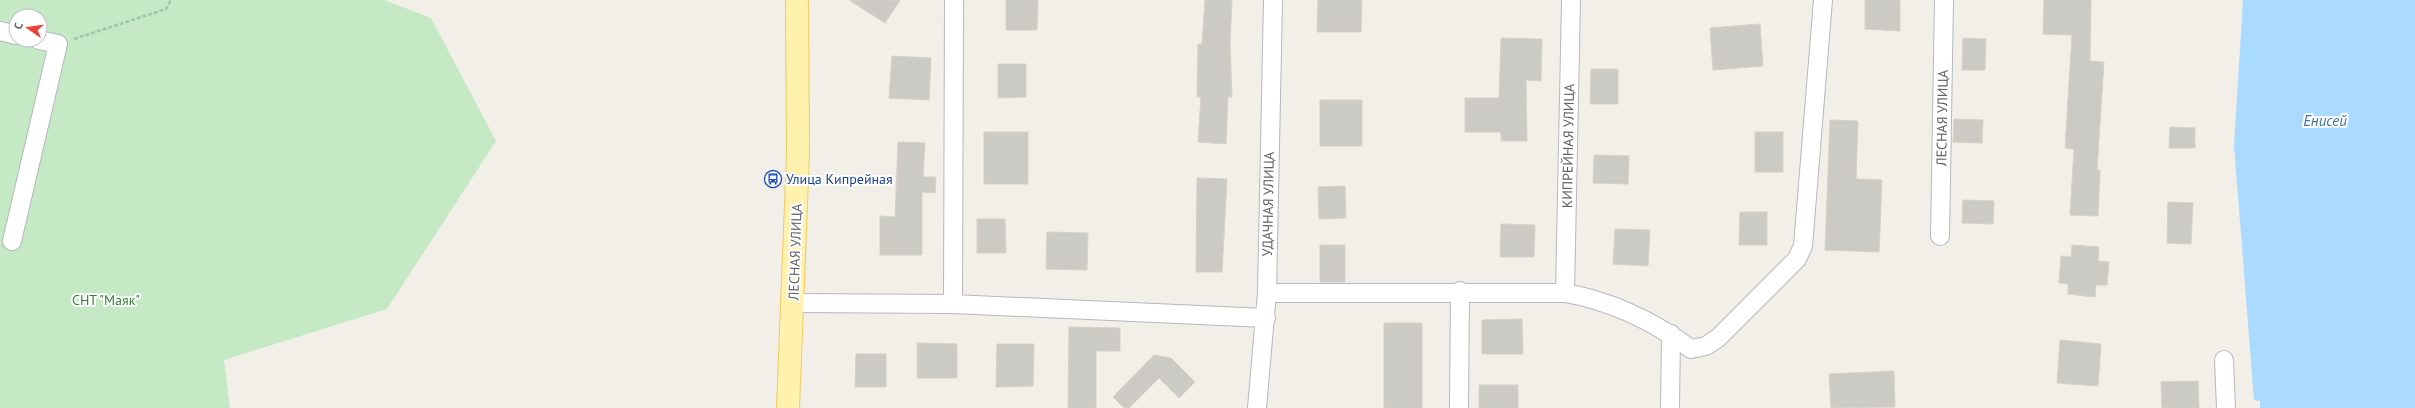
<svg xmlns="http://www.w3.org/2000/svg" width="2415" height="408" viewBox="0 0 2415 408" font-family="'PT Sans',sans-serif">
<style>
.green{fill:#c5e8c5;fill-rule:evenodd}
.water{fill:#aadaff}
.building{fill:#cccac5;stroke:#d6d1c6}
.lines{fill:none;stroke-linecap:round;stroke-linejoin:round}
.minor-casing{stroke:#b5b8bc;stroke-width:20}
.major-casing{stroke:#f2c960;stroke-width:24}
.path{stroke:#9cc7a9;stroke-width:2.5;stroke-dasharray:4 2;stroke-linecap:butt}
.minor{stroke:#fff;stroke-width:18}
.major{stroke:#fff2af;stroke-width:22}
.labels{text-anchor:middle;stroke-width:4;stroke-linejoin:round;paint-order:stroke}
.street-label{font-size:14px;fill:#5f6368;stroke:#fff}
.transit-label{font-size:14px;fill:#164399;stroke:#fff;text-anchor:start}
.park-label{font-size:14px;fill:#348238;stroke:#fff}
.water-label{font-size:15px;font-style:italic;fill:#4174aa;stroke:#fff}
</style>
<rect width="100%" height="100%" fill="#f1efe8"/>
<path class="green" d="M0 0H384L431 18 496 141 387 309 224 360 230 408H0ZM16 16H40V40H16Z"/>
<path class="water" d="M2243 0H2415V408H2260V401L2254 400 2234 145Z"/>
<path class="building" d="M849 0H900L885 23Z
M1006 0H1038L1037 30H1006Z
M1205 0H1232L1230 44 1232 97H1228L1226 144 1198 142 1201 97H1197L1198 44H1202Z
M1318 0H1362L1361 32H1317Z
M1865 0H1900V31L1865 29Z
M2044 0H2091L2090 61 2104 62 2097 170H2100L2098 216 2070 215 2074 149 2065 148 2072 35 2043 34Z
M1760 24 1763 66 1713 70 1710 28Z
M1501 38 1542 39 1541 81 1526 80 1527 141H1501V132H1465V98H1499Z
M1963 38 1986 39 1985 70H1962Z
M892 56 931 58 929 100 889 98Z
M998 64H1026V97L998 98Z
M1591 69H1618V104H1590Z
M1320 100H1362V146H1320Z
M1954 119 1983 120 1982 143 1953 142Z
M1830 120 1858 121 1856 179 1882 180 1879 252 1825 250Z
M2170 127 2195 128V148H2169Z
M984 132H1028V184H984Z
M1755 132H1783V172H1755Z
M898 142 925 143 923 177H936L935 193 922 192V255H880V216L895 217Z
M1594 155 1629 156 1628 184 1593 183Z
M1197 178 1227 179 1222 272H1196Z
M1345 186 1346 218 1319 219 1318 187Z
M1963 200 1994 201 1993 224 1962 223Z
M2168 202 2193 203 2191 244 2167 243Z
M1740 212H1767V245H1739Z
M977 219H1005L1006 253H977Z
M1501 224 1535 225 1534 257H1500Z
M1615 229 1650 230 1648 266 1613 264Z
M1047 232 1088 233 1087 270 1046 269Z
M1320 245H1345V282H1320Z
M2072 245 2099 247 2098 261 2109 262 2107 285H2096L2095 297 2068 294V284L2059 283 2061 256 2071 257Z
M1522 319 1523 354H1482V320Z
M1384 323H1422V408H1384Z
M1069 327 1120 328V351H1096V408H1068Z
M2060 340 2101 344 2098 386 2057 383Z
M917 343 957 344V378H917Z
M997 344H1034L1033 386 996 387Z
M856 354H886V387H855Z
M1154 355 1171 358 1195 382 1179 398 1159 378 1129 408H1124L1113 397Z
M1894 371 1895 407 1831 408 1829 374Z
M2198 381 2199 408H2162L2161 382Z
M1479 385H1518V408H1479Z"/>
<g class="lines">
<g class="minor-casing">
<path id="minor" d="M0 31 16 35
M1940 236 1944 0
M12 241 58 44 39 40
M1267 293H1565C1612 301 1653 321 1691 349L1706 346 1718 338 1797 259 1803 246 1823 0
M1565 293 1571 0
M793 303 953 304 1266 318
M953 304 954 0
M2224 360 2226 408
M1257 408 1267 293 1273 0
M1459 408 1460 291
M1670 408 1671 334"/>
</g>
<g class="major-casing">
<path id="major" d="M788 408 798 153 797 0"/>
</g>
<path class="path" d="M74 39 166 9 171 0"/>
<use href="#minor" class="minor"/>
<use href="#major" class="major"/>
</g>
<defs>
<g id="bus-ring" transform="scale(0.9)"><circle r="9.5" fill="#fff" stroke="#1a4fb4" stroke-width="1.5"/><path d="M-5-6H5V4H4V6H2V4H-2V6H-4V4H-5ZM-3.5-4V0h7V-4ZM-3.5 1.2v1.5H-2V1.2ZM2 1.2v1.5H3.5V1.2Z" fill="#1a4fb4"/></g>
</defs>
<g fill-rule="evenodd">
<use href="#bus-ring" x="773" y="179"/>
</g>
<g class="labels">
<g class="street-label">
<text transform="translate(1942 118) rotate(-89)" y="5">ЛЕСНАЯ УЛИЦА</text>
<text transform="translate(1568 146) rotate(-89)" y="5">КИПРЕЙНАЯ УЛИЦА</text>
<text transform="translate(1268 204) rotate(-89)" y="5">УДАЧНАЯ УЛИЦА</text>
<text transform="translate(795 252) rotate(-88)" y="5">ЛЕСНАЯ УЛИЦА</text>
</g>
<g class="transit-label">
<text x="786" y="184">Улица Кипрейная</text>
</g>
<g class="park-label">
<text x="106" y="305">СНТ "Маяк"</text>
</g>
<g class="water-label">
<text x="2325" y="126">Енисей</text>
</g>
</g>
<g transform="translate(28 28) rotate(283)"><circle r="19" fill="#ffffff" stroke="#bfc1c3"/>
<path d="M0-3L7 15L0 10L-7 15Z" fill="#ea4335"/>
<text y="-6" font-size="11" font-weight="bold" text-anchor="middle" fill="#5f6368">С</text>
</g>
</svg>
